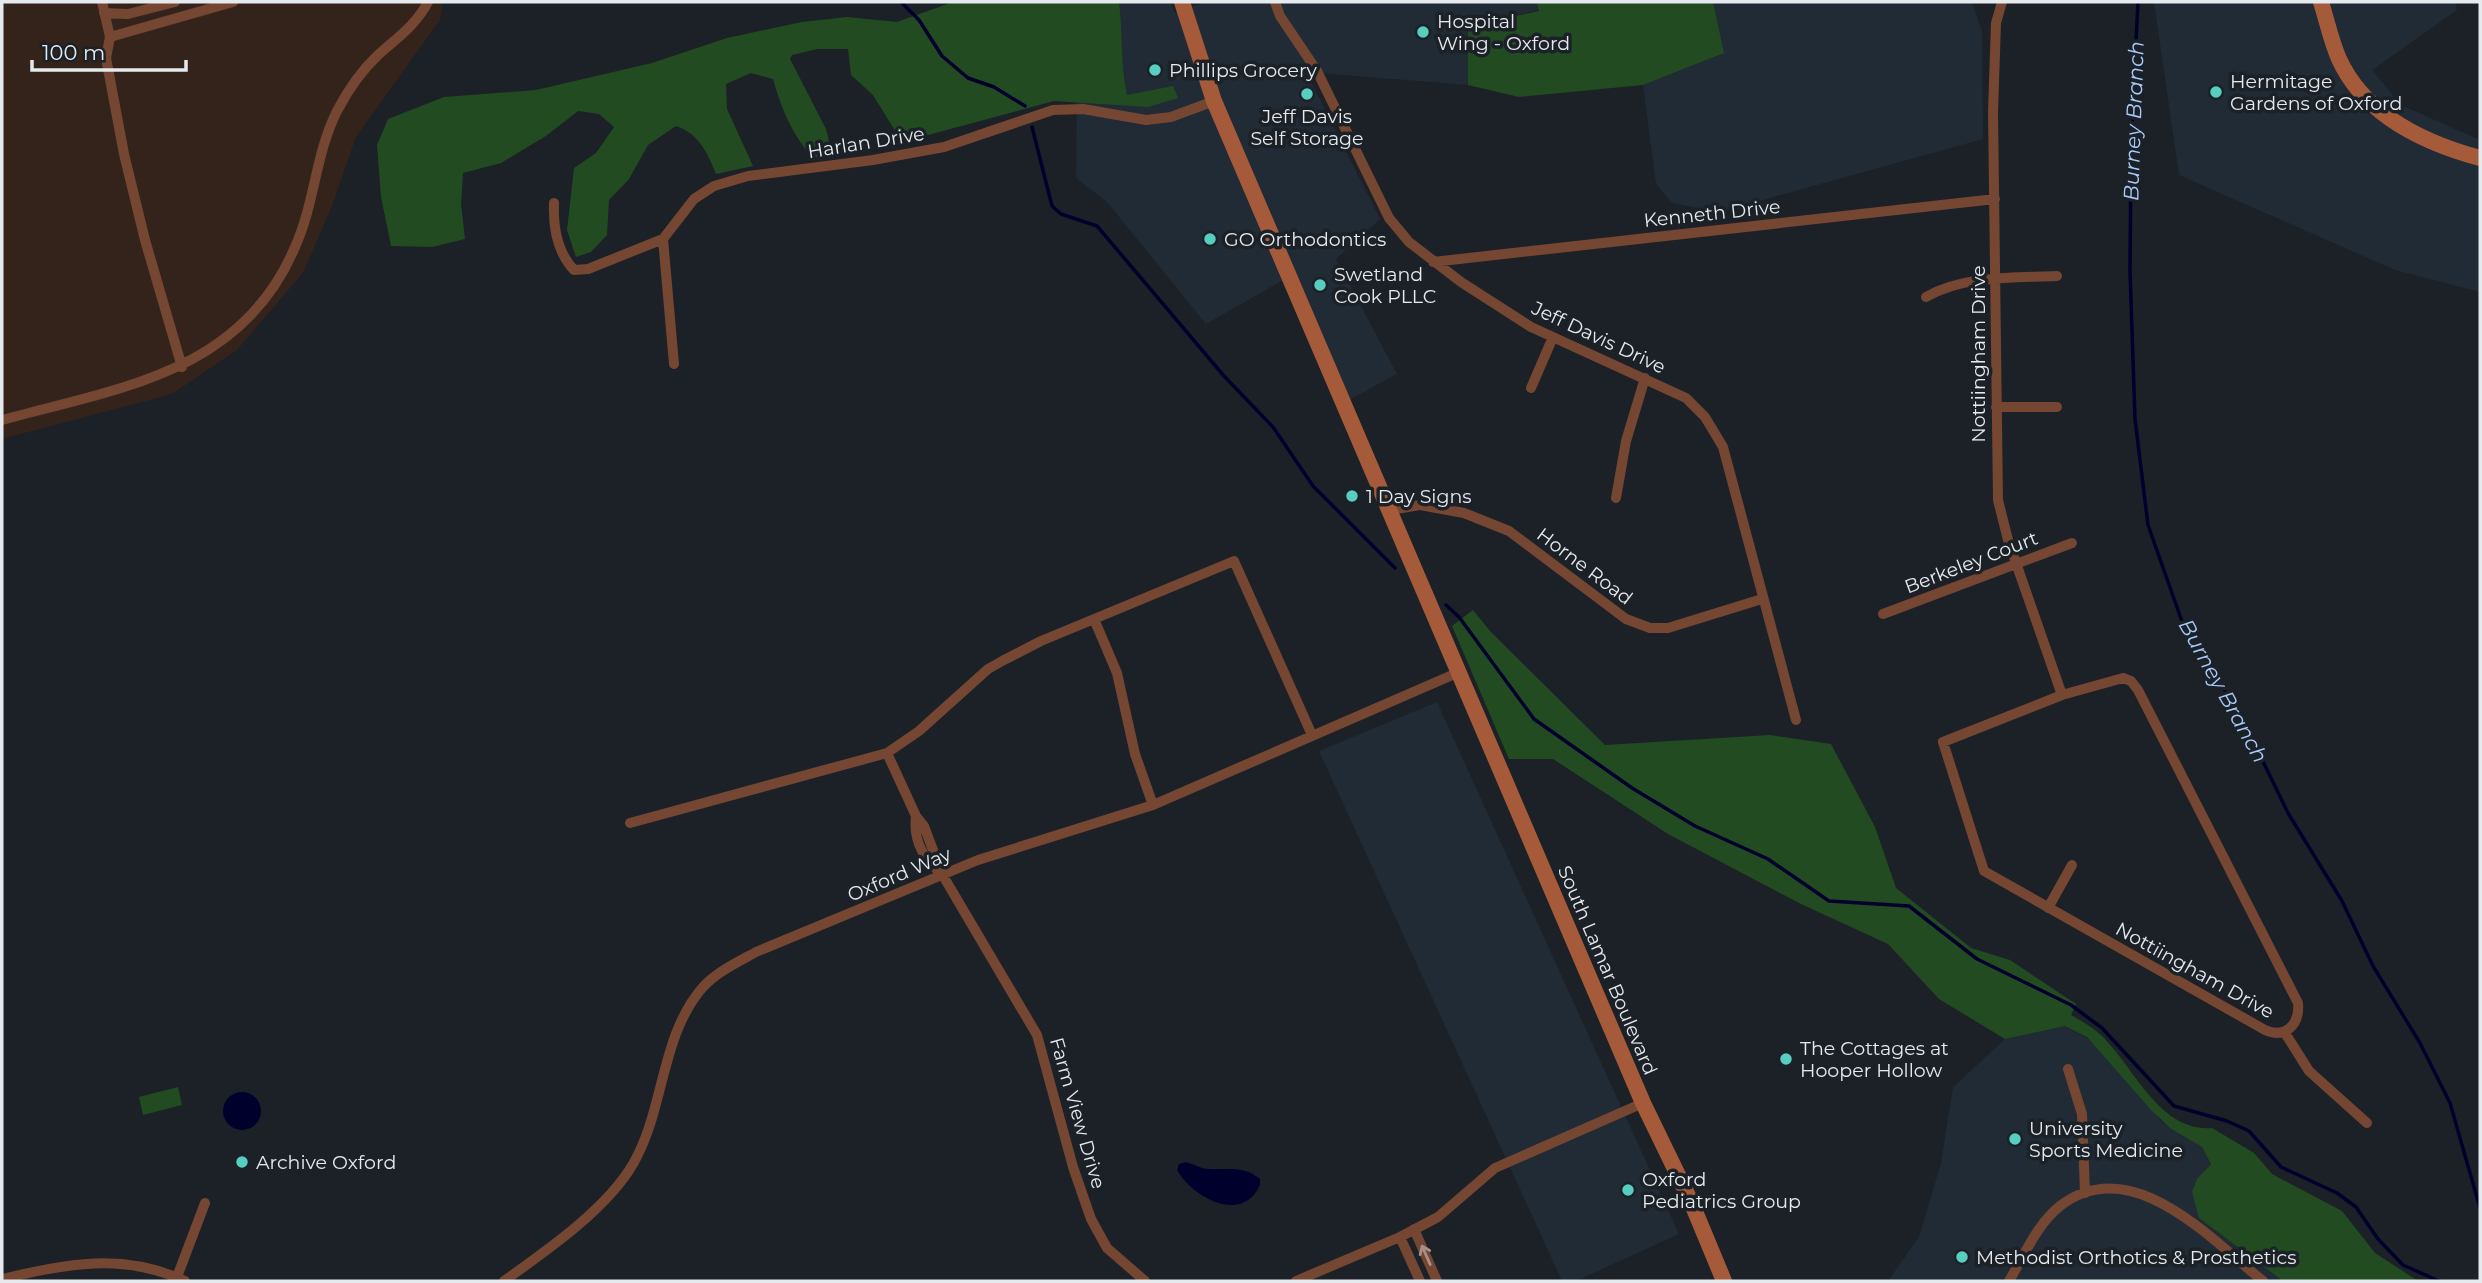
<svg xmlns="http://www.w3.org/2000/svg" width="2482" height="1283" viewBox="0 0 2482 1283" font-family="Montserrat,sans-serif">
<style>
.built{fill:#202b35}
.medical{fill:#34231b}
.green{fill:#234b21}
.water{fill:#00002d}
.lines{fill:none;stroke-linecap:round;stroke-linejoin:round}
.stream{stroke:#00002d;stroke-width:3.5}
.street{stroke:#754632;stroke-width:10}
.secondary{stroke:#a55a39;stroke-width:16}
.oneway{stroke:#a79087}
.poi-dot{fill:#58cec0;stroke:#1b2127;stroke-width:2.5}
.labels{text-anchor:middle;stroke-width:7;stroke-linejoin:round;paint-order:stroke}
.poi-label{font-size:19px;fill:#e5eaee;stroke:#1b2127;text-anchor:start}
.street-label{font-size:19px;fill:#e5eaee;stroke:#1b2127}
.water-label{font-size:21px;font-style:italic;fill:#aacbfd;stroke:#1b2127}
</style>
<rect width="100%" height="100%" fill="#1b2127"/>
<path class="built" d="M1113 2H1170L1175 13 1205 2H1537L1539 10 1468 26V85L1306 72 1380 219 1336 259 1397 374 1349 400 1294 274 1206 324 1107 202 1076 178 1077 90Z
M1713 2H1972L1982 31 1983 139 1719 212 1672 203 1656 184 1643 85 1723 53Z
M2154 2H2455L2457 10 2372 70 2401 105 2480 140V292L2395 270 2179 175Z
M1437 702 1679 1234 1576 1281H1562L1319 751Z
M2065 1026 2087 1038 2101 1050 2162 1122 2202 1147 2211 1164 2204 1170 2199 1218 2283 1281H1888L1919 1237 1941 1163 1953 1087 2005 1039Z"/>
<path class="medical" d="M2 2H443L440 20 356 137 332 206 303 273 237 350 172 394 2 439Z"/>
<path class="green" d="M953 2H1119C1123 33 1120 64 1127 95L1173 86 1178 98 1148 107 1054 101 902 142 873 95 851 75 848 49H817L792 55 790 59 826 129 832 153 813 158C792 135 781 108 773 79L751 73 726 84 727 109 753 166 716 174C708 153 698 133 676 126L648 145 629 179 609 200 607 235 591 252 576 257 567 230 574 168 596 153 614 127 599 114 578 111 546 136 501 163 463 173 461 204 465 239 432 247 391 246 381 197 377 145 388 119 444 97 536 90 652 63 727 38 802 22 847 17 897 22Z
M1537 2H1713L1724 53 1643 85 1519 97 1468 85V26L1539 11Z
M1473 610 1490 631 1605 745 1770 735 1831 744 1875 827 1896 888 1971 948 2010 960 2076 1004 2071 1015C2083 1022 2094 1028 2103 1037 2135 1069 2160 1132 2212 1128L2254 1153 2272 1174 2342 1211 2375 1253 2418 1281H2283L2199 1218 2192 1192 2197 1179 2211 1164 2202 1147 2170 1128 2152 1111 2087 1037 2065 1026 2005 1039 1939 999 1888 944 1801 904 1668 834 1553 759H1509L1452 626Z
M178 1087 182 1105 143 1115 139 1097Z"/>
<path class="water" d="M223 1111a19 19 0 1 1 38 0a19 19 0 1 1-38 0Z
M1186 1162C1194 1164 1201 1169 1209 1169 1228 1170 1244 1165 1260 1179V1185C1242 1225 1192 1197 1177 1170L1179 1164Z"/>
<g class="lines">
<path class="stream" d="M901 2 919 20 942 56 968 78 994 87 1025 106
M2138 2 2131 145 2130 271 2135 419 2148 525 2185 630 2238 710 2288 813 2342 901 2373 966 2420 1043 2450 1103 2480 1208
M1032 127 1052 206 1061 214 1097 226 1224 376 1273 427 1313 486 1395 568
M1446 605 1459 617 1534 719 1632 788 1695 826 1768 859 1829 901 1909 906 1977 959 2071 1005 2102 1028 2174 1106 2227 1121 2249 1131 2281 1167 2337 1193 2356 1207 2378 1239 2403 1265 2439 1281"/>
<path class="street" d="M102 2 110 37 106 58 124 154 145 240 182 367
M1275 2 1280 16 1317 71 1389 218 1409 242 1461 282 1531 327 1686 398 1705 417 1723 447 1796 720
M2002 2 1996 23 1993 112 1998 500 2008 540 2062 695
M104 13 128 14 175 2
M110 37 233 2
M554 203C553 228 557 252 574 270L588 269 663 239
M1433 262 1995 199
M1926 297C1964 275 2014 278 2057 276
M674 364 663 239 694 199 714 186 748 176 873 160 944 147 1053 110 1083 109 1146 120 1171 117 1214 101
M1531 388 1553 337
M1996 407H2057
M2 420C119 388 242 373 295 247 315 203 315 155 337 111 348 90 361 71 378 55 397 38 416 25 428 2
M1616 498 1626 441 1645 378
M1390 510 1420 505 1464 513 1509 531 1626 619 1650 628H1668L1762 599
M1883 614 2072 543
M1094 619 1117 673 1135 754 1153 805
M2123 678 2131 681 2138 690 2298 1003C2300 1025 2285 1039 2265 1030L1984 871 1943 742 2062 695Z
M887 753 916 816 924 826 942 874 1037 1035 1073 1167 1091 1219 1107 1248 1145 1281
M916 816C913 841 923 859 942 874
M630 823 887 753 919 731 988 669 1004 660 1041 641 1234 561 1312 735
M2048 908 2072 865
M2285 1033 2309 1071 2367 1123
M2068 1069 2082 1114 2085 1193
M1414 1229 1437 1281
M1400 1237 1420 1281
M177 1277 205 1203
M2 1279C67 1264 122 1252 185 1281
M504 1281C546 1251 607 1209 633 1164 665 1109 660 1036 703 987 718 971 738 962 756 952L978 860 1153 805 1457 673
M1296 1281 1400 1237 1438 1217 1495 1168 1643 1103
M2009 1281C2024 1256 2037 1224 2060 1206 2132 1151 2210 1239 2263 1281"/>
<path class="secondary" d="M1182 2 1214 101 1643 1103 1692 1204 1724 1281
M2321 2C2327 21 2331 41 2339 59 2365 116 2424 143 2480 158"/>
</g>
<defs><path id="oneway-shaft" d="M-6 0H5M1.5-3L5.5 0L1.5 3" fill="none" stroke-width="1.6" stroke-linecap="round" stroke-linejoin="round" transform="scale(1.75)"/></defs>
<use class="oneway" href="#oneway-shaft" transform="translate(1426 1255) rotate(-114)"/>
<g class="poi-dot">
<circle cx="1423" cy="32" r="7"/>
<circle cx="1155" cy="70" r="7"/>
<circle cx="2216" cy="92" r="7"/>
<circle cx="1307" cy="94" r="7"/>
<circle cx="1210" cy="239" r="7"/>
<circle cx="1320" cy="285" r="7"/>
<circle cx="1352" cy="496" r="7"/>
<circle cx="1786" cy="1059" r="7"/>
<circle cx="2015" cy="1139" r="7"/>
<circle cx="242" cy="1162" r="7"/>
<circle cx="1628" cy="1190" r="7"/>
<circle cx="1962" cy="1257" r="7"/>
</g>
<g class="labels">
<g class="poi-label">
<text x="1437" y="28">Hospital<tspan x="1437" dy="22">Wing - Oxford</tspan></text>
<text x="1169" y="77">Phillips Grocery</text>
<text x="2230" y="88">Hermitage<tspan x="2230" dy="22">Gardens of Oxford</tspan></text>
<text x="1307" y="123" text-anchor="middle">Jeff Davis<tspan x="1307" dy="22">Self Storage</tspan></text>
<text x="1224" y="246">GO Orthodontics</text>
<text x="1334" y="281">Swetland<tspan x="1334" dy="22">Cook PLLC</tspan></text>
<text x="1366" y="503">1 Day Signs</text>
<text x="1800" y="1055">The Cottages at<tspan x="1800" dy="22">Hooper Hollow</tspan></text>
<text x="2029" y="1135">University<tspan x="2029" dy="22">Sports Medicine</tspan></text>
<text x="256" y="1169">Archive Oxford</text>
<text x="1642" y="1186">Oxford<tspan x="1642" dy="22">Pediatrics Group</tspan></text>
<text x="1976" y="1264">Methodist Orthotics &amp; Prosthetics</text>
</g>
<g class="street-label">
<text transform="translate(866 142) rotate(-9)" y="7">Harlan Drive</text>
<text transform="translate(1712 213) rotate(-6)" y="7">Kenneth Drive</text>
<text transform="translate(1599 337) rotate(25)" y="7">Jeff Davis Drive</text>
<text transform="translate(1978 354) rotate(-90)" y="7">Nottiingham Drive</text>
<text transform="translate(1971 562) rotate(-21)" y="7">Berkeley Court</text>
<text transform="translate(1585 566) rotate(37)" y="7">Horne Road</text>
<text transform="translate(899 874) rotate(-23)" y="7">Oxford Way</text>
<text transform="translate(1608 970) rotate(67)" y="7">South Lamar Boulevard</text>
<text transform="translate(2195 970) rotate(29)" y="7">Nottiingham Drive</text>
<text transform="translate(1078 1113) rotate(74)" y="7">Farm View Drive</text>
</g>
<g class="water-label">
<text transform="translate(2134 121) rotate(-88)" y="7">Burney Branch</text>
<text transform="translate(2223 691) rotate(61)" y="7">Burney Branch</text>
</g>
</g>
<rect width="2482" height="1283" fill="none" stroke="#e5eaee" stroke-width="7"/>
<path d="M32 60v10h154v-10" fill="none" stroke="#e5eaee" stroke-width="3.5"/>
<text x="42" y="60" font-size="21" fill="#e5eaee" stroke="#1b2127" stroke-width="5" paint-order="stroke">100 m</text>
</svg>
